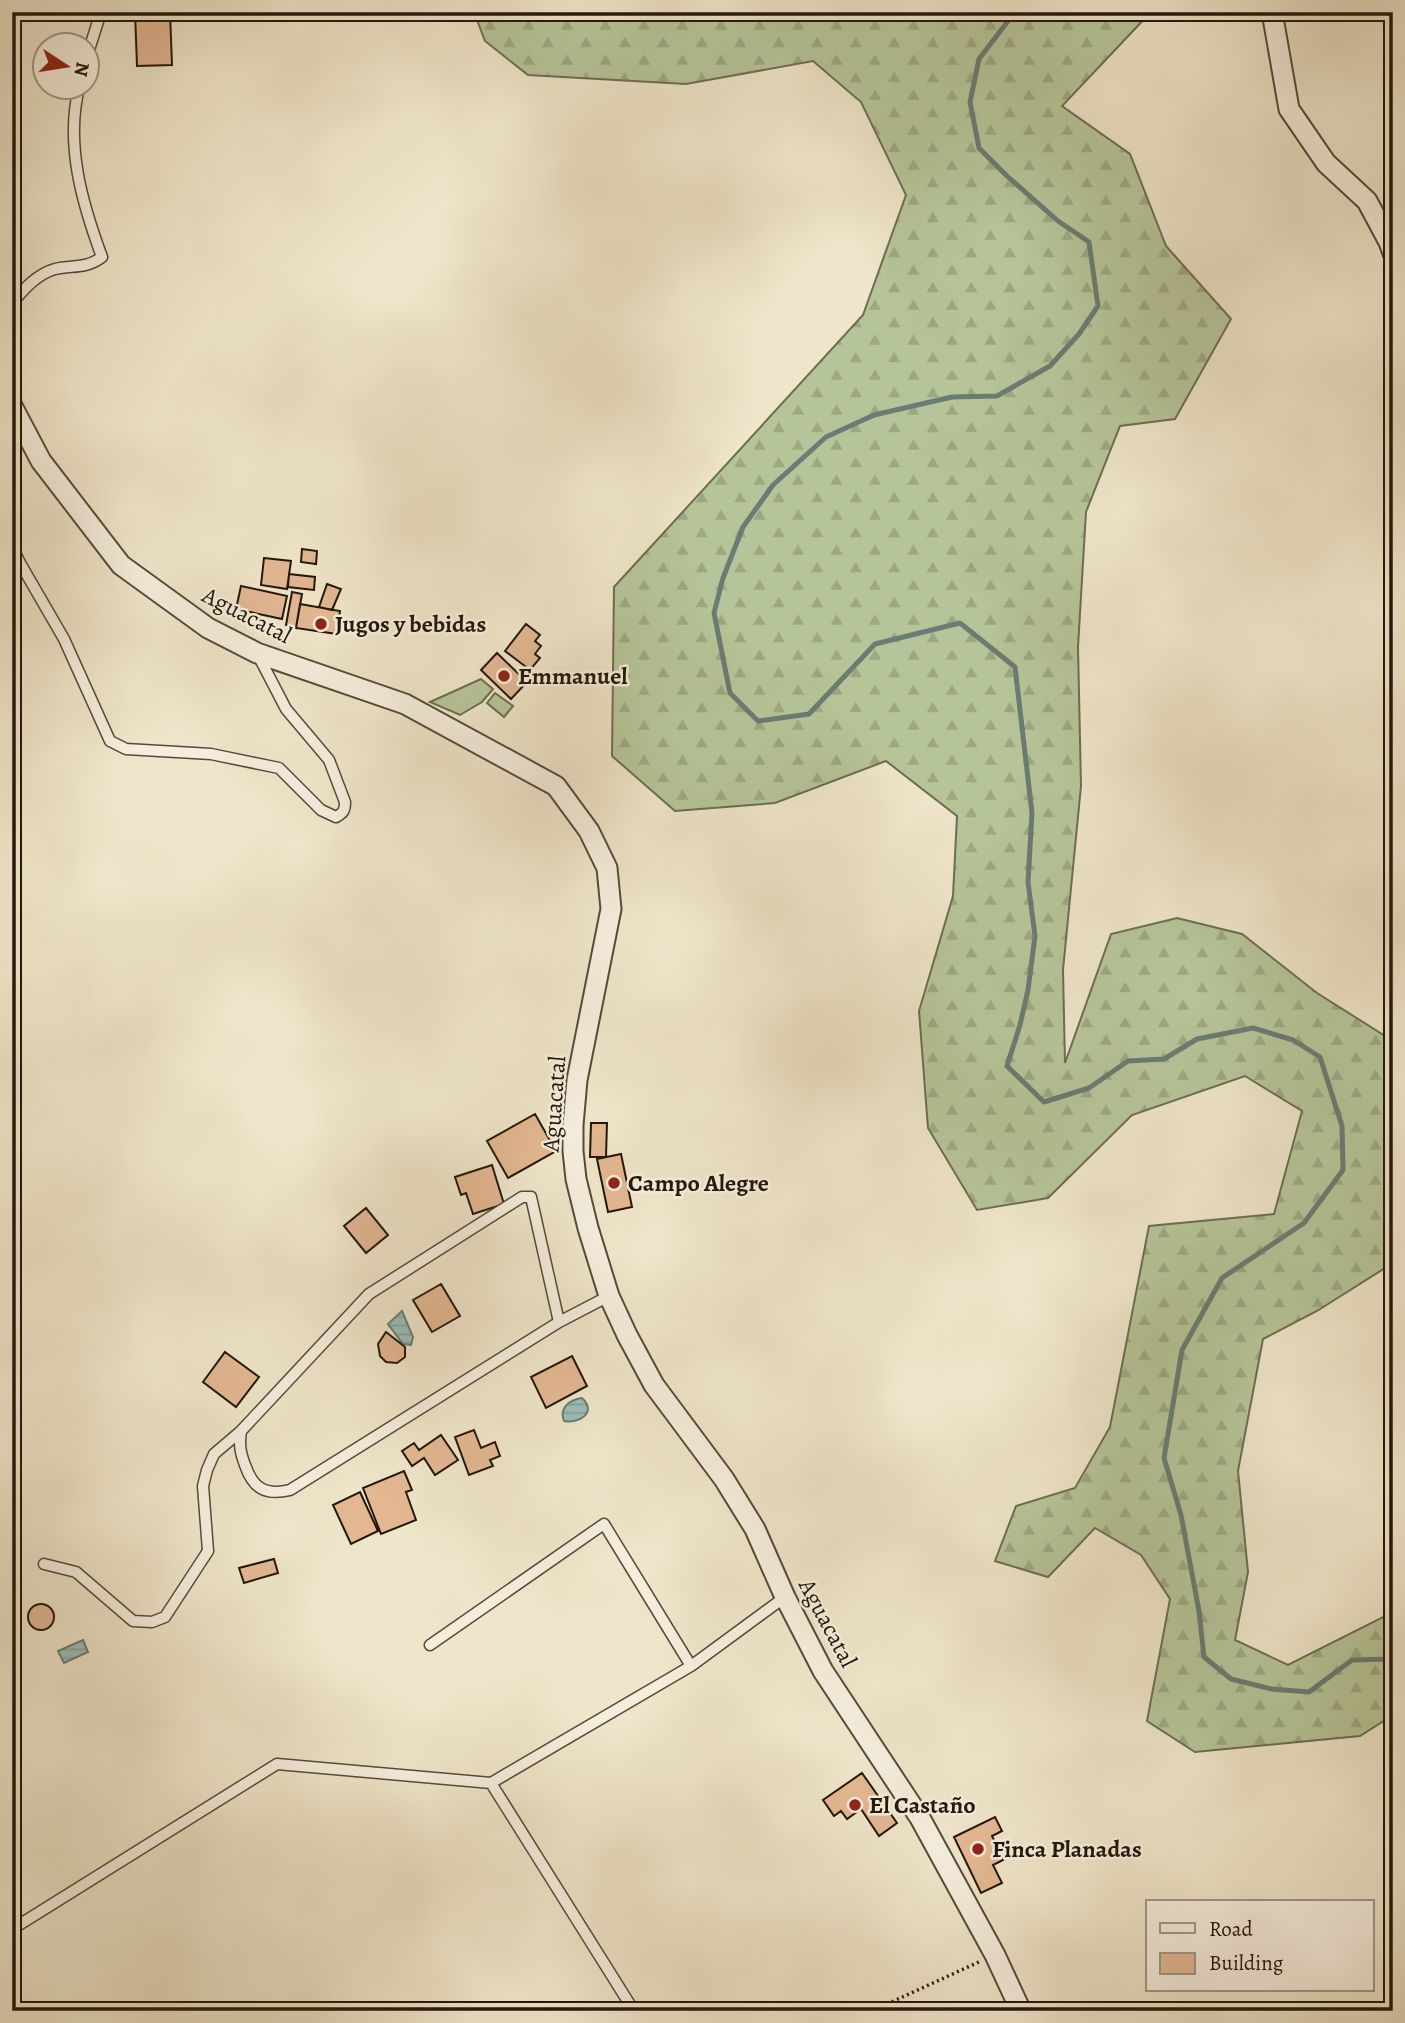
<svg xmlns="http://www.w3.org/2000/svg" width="1405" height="2023" viewBox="0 0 1405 2023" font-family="Alegreya,serif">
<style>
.forest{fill:url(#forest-firs);stroke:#6c6e52;stroke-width:2}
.garden{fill:#b6c599;stroke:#6c6e52;stroke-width:2}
.water{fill:url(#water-rules);stroke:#6a7c73;stroke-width:2}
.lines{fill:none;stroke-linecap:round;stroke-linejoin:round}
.stream{stroke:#6a7c73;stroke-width:5}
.building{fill:#e2b792;stroke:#23170a;stroke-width:2}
.service-casing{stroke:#564a3a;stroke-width:13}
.minor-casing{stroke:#564a3a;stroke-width:23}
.path{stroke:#23170a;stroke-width:3.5;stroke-dasharray:2 3.5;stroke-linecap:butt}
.service{stroke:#f5eedd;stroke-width:10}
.minor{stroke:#f5eedd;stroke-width:19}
.poi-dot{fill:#8f2418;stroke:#f5eedd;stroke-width:2.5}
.labels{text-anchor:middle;stroke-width:5;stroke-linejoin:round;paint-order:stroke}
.street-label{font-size:24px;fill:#23170a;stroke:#f5eedd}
.poi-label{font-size:24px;font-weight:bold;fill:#23170a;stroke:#f5eedd;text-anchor:start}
</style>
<defs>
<pattern id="forest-firs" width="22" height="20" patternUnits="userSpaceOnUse" patternTransform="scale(1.75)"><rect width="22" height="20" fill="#b6c599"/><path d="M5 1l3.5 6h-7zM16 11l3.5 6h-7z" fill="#9ca882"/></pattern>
<pattern id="water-rules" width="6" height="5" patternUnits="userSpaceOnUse" patternTransform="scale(1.75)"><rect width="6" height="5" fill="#9abfb9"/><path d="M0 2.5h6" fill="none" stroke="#84a39e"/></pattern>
</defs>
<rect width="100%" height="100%" fill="#efe5ca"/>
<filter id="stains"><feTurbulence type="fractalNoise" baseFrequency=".00286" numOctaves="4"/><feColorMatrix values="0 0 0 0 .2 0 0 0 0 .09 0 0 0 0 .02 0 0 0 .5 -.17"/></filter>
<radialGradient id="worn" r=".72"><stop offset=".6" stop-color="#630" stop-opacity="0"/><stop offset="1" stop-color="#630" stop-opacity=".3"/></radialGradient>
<path class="forest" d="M474 12H1148L1149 14 1062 106 1130 154 1166 246 1231 319 1175 419 1120 426 1086 512 1078 647 1081 786 1063 970 1065 1063 1111 934 1177 918 1242 934 1317 993 1393 1041V1263L1317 1311 1263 1339 1238 1471 1248 1572 1235 1640 1288 1665 1393 1612V1715L1360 1736 1195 1752 1147 1721 1170 1599 1141 1555 1095 1528 1048 1577 995 1561 1016 1506 1075 1488 1110 1427 1149 1226 1274 1214 1302 1111 1245 1076 1132 1115 1048 1198 977 1210 928 1128 919 1011 953 896 957 816 886 761 775 803 675 811 612 756 614 587 863 315 906 195 861 102 813 61 686 84 528 75 485 41Z"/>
<path class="garden" d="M481 679 493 689 482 702 460 715 430 702Z
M495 693 513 706 504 717 487 703Z"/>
<path class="water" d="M402 1311 413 1337 411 1345 403 1344 388 1324Z
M582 1398C598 1413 578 1424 564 1421 559 1408 569 1400 582 1398Z
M83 1640 88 1652 64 1663 58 1651Z"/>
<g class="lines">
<path class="stream" d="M1012 12 1008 21 979 59 970 102 979 148 1007 176 1058 221 1089 242 1098 306 1079 334 1050 366 997 396 952 397 874 415 826 437 773 485 743 527 723 578 714 613 730 693 758 721 809 714 875 644 960 623 1015 667 1032 813 1028 882 1035 936 1028 990 1020 1025 1007 1066 1044 1102 1089 1088 1128 1061 1164 1059 1197 1039 1253 1028 1293 1040 1320 1057 1342 1126 1343 1170 1304 1223 1222 1278 1182 1350 1164 1458 1181 1515 1199 1611 1204 1657 1231 1679 1272 1689 1309 1692 1352 1660 1393 1659"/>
</g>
<path class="building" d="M135 12H170L172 65 137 66Z
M302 549 317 551 316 564 301 562Z
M264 558 291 561 287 589 261 585Z
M289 574 315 577 314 590 288 587Z
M327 584 341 589 332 610 319 607Z
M241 586 287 596 282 619 236 609Z
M292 592 302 594 296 628 286 625Z
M300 604 340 611 337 634 296 628Z
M526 624 540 635 535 641 541 646 535 654 540 658 530 670 505 651Z
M497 653 527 682 511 699 481 670Z
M535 1114 556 1151 508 1178 487 1141Z
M591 1123H607L606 1157H590Z
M621 1154 632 1207 608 1212 597 1159Z
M492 1165 504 1204 473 1214 466 1193 461 1195 455 1177Z
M366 1208 388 1235 366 1253 344 1226Z
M441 1284 460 1316 432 1332 413 1300Z
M386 1332 405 1347V1357L397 1363 386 1362 380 1356 378 1344Z
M225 1352 259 1377 236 1407 203 1382Z
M572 1356 587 1386 546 1408 531 1377Z
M474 1430 481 1448 495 1442 500 1456 490 1460 493 1466 469 1475 455 1437Z
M441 1435 458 1460 435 1475 424 1458 412 1466 402 1451 414 1443 419 1450Z
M404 1471 412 1490 406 1492 416 1520 381 1534 363 1488Z
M360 1492 378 1531 351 1544 333 1505Z
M274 1559 278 1573 244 1583 239 1568Z
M28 1617a13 13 0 1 1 26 0a13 13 0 1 1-26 0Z
M862 1773 897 1823 879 1836 861 1809 847 1819 841 1811 834 1816 823 1800Z
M995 1817 1002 1831 992 1836 1003 1860 993 1865 1002 1883 981 1893 954 1837Z"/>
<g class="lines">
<g class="service-casing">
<path id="service" d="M88 53 101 12
M12 303C24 289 37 274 55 269 74 265 86 269 102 257 82 203 65 144 79 88
M12 547 20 563 64 639 110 741 126 749 211 754 279 768 321 810 336 817C343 813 345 811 345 802L329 760 286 709 258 655
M559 1322 531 1197H522L369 1294 241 1431C239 1444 240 1452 245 1465 253 1488 265 1496 290 1490L559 1322 609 1296
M44 1564 76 1572 133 1621 152 1622 165 1617 208 1551 203 1486 207 1470 214 1454 241 1431
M430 1645 604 1524 691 1666
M491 1783 634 2011
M14 1928 277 1764 491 1783 691 1666 785 1597"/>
</g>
<g class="minor-casing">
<path id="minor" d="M1272 12 1289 109 1326 163 1367 201 1389 242 1393 253
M12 406 41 461 121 565 208 628 257 653 405 704 556 786 589 831 607 868 611 909 577 1080 573 1125V1151L576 1179 588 1228 609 1296 627 1335 654 1385 724 1479 755 1529 785 1597 823 1671 920 1818 995 1955 1021 2011"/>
</g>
<path class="path" d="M872 2011 981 1961"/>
<use href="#service" class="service"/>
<use href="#minor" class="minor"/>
</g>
<g class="poi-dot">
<circle cx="321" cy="624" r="7"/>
<circle cx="504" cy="676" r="7"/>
<circle cx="614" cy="1183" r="7"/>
<circle cx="855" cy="1805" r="7"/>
<circle cx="978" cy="1849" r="7"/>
</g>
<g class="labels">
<g class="street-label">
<text transform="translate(247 615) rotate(27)" y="8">Aguacatal</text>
<text transform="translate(554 1104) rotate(-86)" y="8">Aguacatal</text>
<text transform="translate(828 1623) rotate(62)" y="8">Aguacatal</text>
</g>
<g class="poi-label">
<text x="335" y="632">Jugos y bebidas</text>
<text x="518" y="684">Emmanuel</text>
<text x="628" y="1191">Campo Alegre</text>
<text x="869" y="1813">El Castaño</text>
<text x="992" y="1857">Finca Planadas</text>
</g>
</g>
<rect width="1405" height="2023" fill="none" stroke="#efe5ca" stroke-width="42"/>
<rect x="14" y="14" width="1377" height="1995" fill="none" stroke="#23170a" stroke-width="3.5"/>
<rect x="21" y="21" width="1363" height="1981" fill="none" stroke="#23170a" stroke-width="2"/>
<rect x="1146" y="1900" width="228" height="91" fill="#f5eedd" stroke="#a19889" stroke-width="2"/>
<rect x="1160" y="1923" width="35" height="10" fill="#f5eedd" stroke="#a19889" stroke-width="2"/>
<text x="1209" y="1936" font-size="21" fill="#23170a">Road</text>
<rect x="1160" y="1953" width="35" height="21" fill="#e2b792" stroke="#a19889" stroke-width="2"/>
<text x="1209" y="1970" font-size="21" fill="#23170a">Building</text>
<g transform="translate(66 66) rotate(102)"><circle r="33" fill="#f5eedd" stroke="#a19889" stroke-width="2"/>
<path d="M0-5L12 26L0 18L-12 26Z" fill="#8f2418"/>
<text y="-10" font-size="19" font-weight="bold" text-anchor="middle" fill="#23170a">N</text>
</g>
<rect width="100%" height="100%" filter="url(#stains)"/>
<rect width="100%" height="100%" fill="url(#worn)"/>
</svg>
